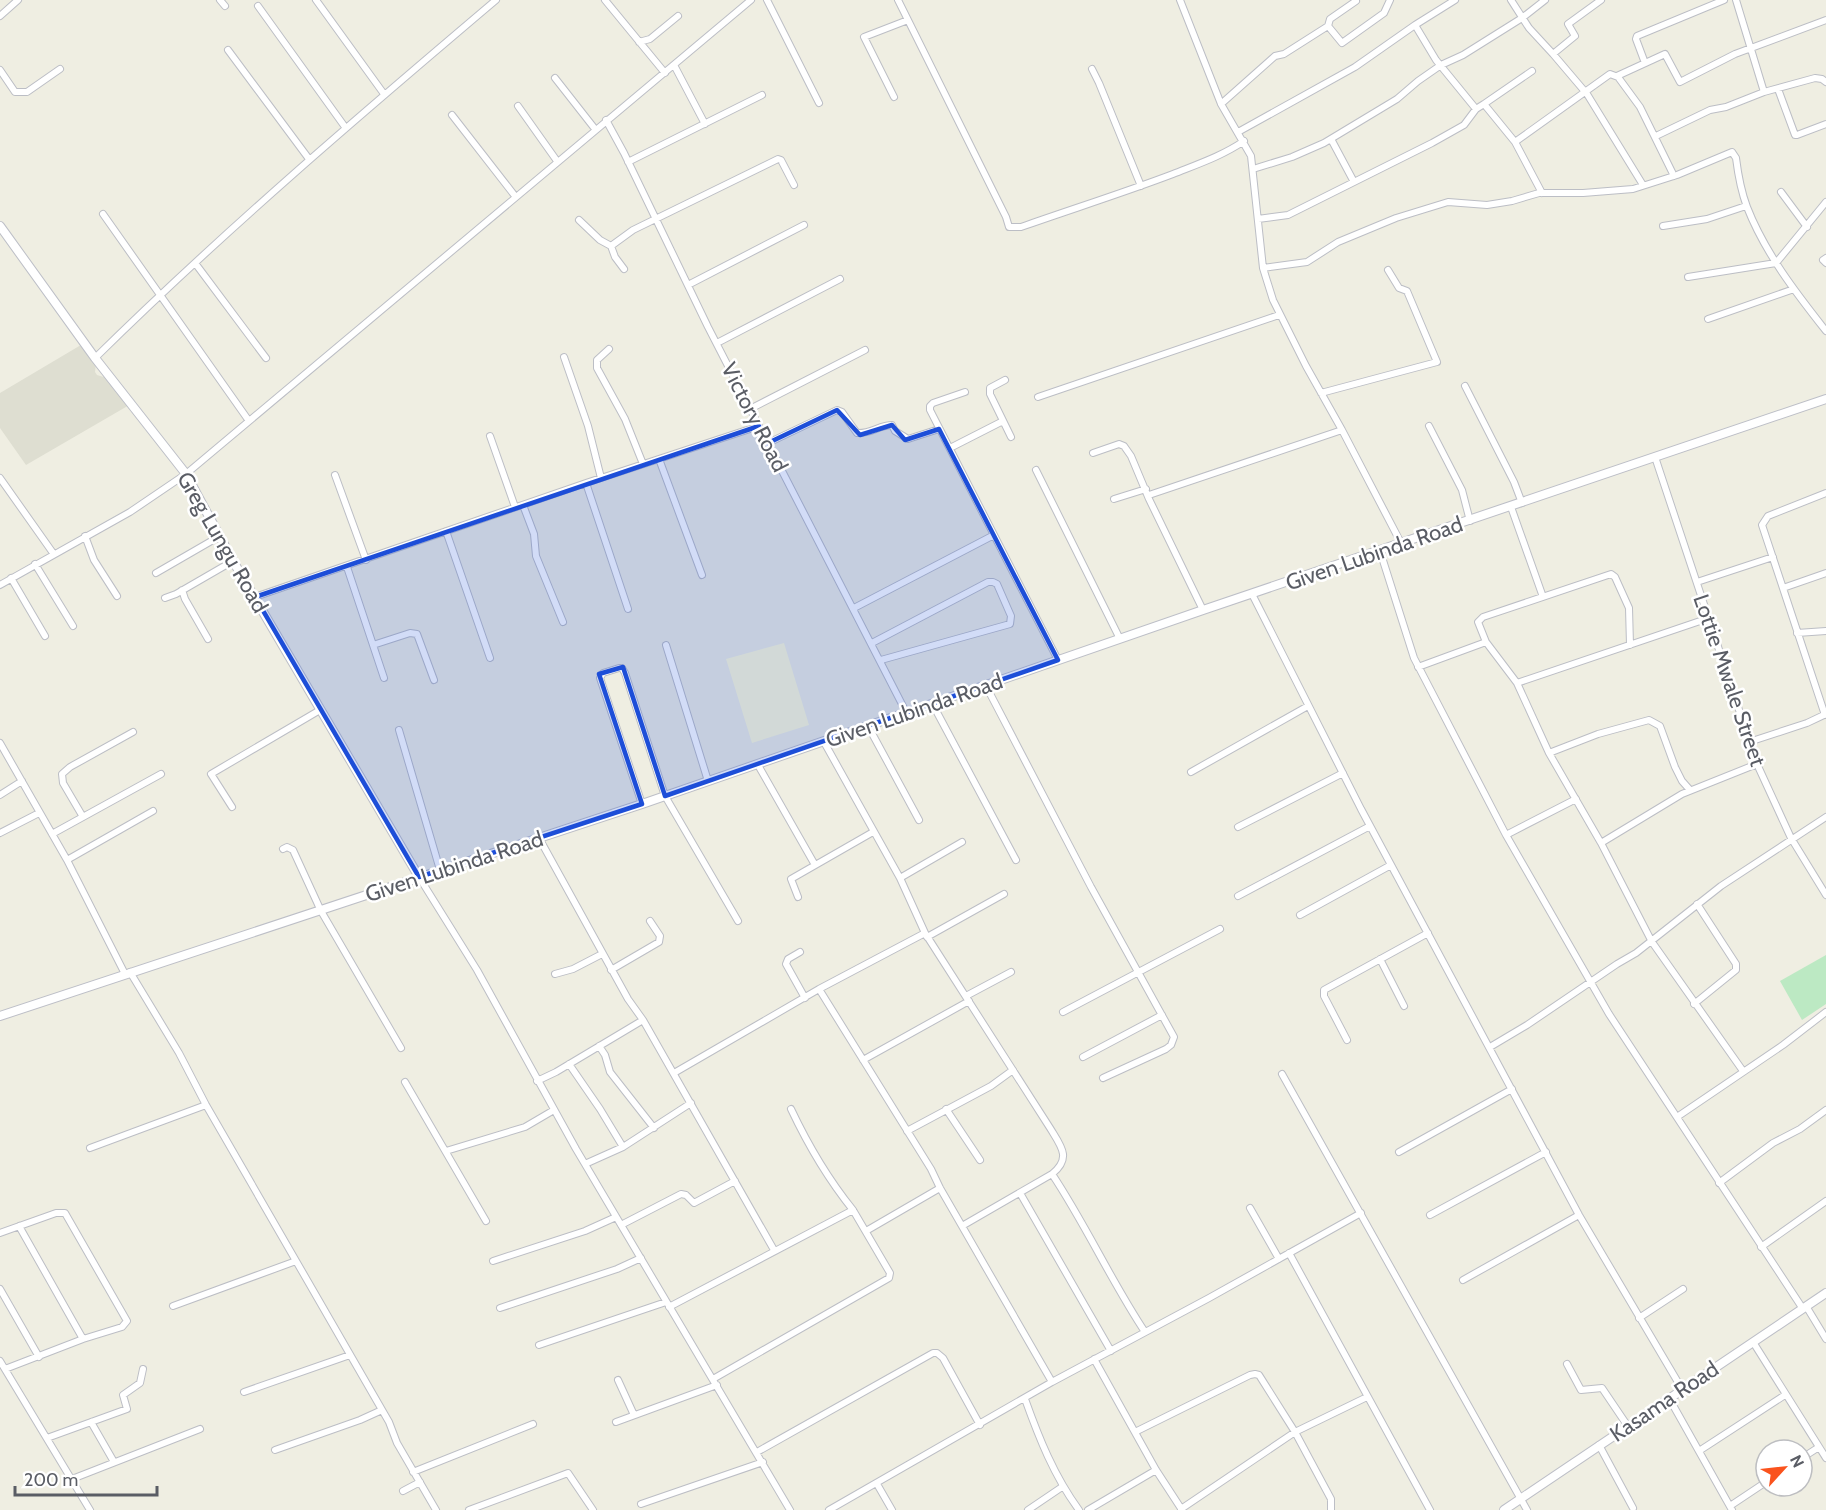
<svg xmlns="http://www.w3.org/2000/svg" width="1826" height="1510" viewBox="0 0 1826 1510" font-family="Cabin,sans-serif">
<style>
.commercial{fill:#fffcd7}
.education{fill:#deded1}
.green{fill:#bce9c3}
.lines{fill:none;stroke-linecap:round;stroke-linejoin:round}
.street-casing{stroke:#bcbec5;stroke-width:8}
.secondary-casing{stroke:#bdbfc7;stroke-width:10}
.street{stroke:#fff;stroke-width:6}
.secondary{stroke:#fff;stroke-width:8}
.marked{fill:#1d4ed8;fill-opacity:0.2;stroke:#1d4ed8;stroke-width:4.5;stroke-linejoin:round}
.labels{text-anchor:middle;stroke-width:5;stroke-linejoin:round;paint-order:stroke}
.street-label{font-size:22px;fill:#5a5d65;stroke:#fff}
</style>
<rect width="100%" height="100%" fill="#efeee2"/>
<path class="commercial" d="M784 643 809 725 752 743 726 659Z"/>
<path class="education" d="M86 342 96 363 95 372 97 375 107 378 131 404 26 465 0 428V393Z"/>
<path class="green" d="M1826 955V1004L1802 1020 1780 981Z"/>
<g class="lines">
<g class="street-casing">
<path id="street" d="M220 0 225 6
M316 0 384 94
M605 0 665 73
M767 0 819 103
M898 0 1006 217 1009 227H1021C1072 209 1123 193 1173 174 1198 164 1222 156 1244 141
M1180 0 1221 104 1251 156 1263 268 1273 300 1306 366 1342 430 1401 543
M1511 0 1529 28 1553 54 1587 94 1643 185
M1736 0 1764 92
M258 6 345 127
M0 16 18 0
M1415 25 1436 60 1476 109
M1328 26 1330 19 1356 1
M639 42 650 39 678 16
M228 50 309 159
M1553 54 1575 36 1568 24 1601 0
M1645 63 1636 39 1637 36 1724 0
M674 65 705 124
M1092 69 1099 83 1141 186
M0 70 15 92H27L60 69
M1617 76 1665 54 1680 82 1735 54 1826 20
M555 78 595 129
M1778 89 1795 135H1797L1826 124
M894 97 864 37 908 20
M1221 104 1275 56 1284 54 1328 26 1342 43 1384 13 1390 0
M1484 104 1532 71
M518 106 557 161
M452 115 515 196
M606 120 624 153 708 327 906 712
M1238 132 1355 67 1415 25 1455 0
M1656 136 1710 110 1726 107 1764 92 1815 78 1822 79 1826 82
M1331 139 1354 182
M1515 142 1610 74 1618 77 1640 107 1674 176
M628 162 762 95
M1253 169 1292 157 1324 143 1397 99 1418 81 1441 65 1463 55 1522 18 1545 0
M1781 192 1807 227
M103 214 249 421
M1258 219 1288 215 1432 143 1464 125 1476 109 1484 104 1515 142 1542 193
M579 220 600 240 611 246
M1663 226 1707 219 1746 206
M1826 258 1823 260 1826 263
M195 263 266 358
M1263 268 1307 262 1338 242 1396 218 1448 202 1487 205 1512 201 1539 193H1583L1633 189 1677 175 1732 152 1736 158C1738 174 1741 191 1747 207 1765 253 1796 293 1826 331
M624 269 615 257 611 246 633 230 778 159 781 160 794 185
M1688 277 1776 263 1826 202
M688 285 804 225
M1708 319 1794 289
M717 343 840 279
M609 349 597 360V368L625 419 643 464
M564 357 588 426 601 478
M95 358C223 232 359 116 496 0
M1005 380 990 388V394L1011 437
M1465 386 1514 482 1522 503
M965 392 933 403 930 406V410L1058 660
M1321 393 1437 362 1407 291 1399 288 1388 270
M1038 397 1279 315
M750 409 865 350
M1429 426 1462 490 1470 521
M490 436 515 507
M768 443 837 410 842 412 857 433C870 434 880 425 892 425L895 431 908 439 939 429
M950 448 1003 421
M1093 453 1119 444 1124 446 1131 456 1149 499 1203 610
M1655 457 1757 764 1791 838 1826 895
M659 459 702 575
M1036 470 1120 639
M335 475 366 560
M0 478 53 553
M586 483 628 609
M1149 495 1342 430
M1114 499 1146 489
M523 505 534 534 536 556 563 622
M1511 507 1543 597
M446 531 490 658
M85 536 94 560 117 596
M1380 551 1414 658 1506 835 1609 1014 1803 1309
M35 564 73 626
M347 567 384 678
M156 573 220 536
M11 578 45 636
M1697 582 1773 557
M0 585 130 512 186 474 751 0
M1783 588 1826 573
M182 590 185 599 208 639
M1252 594 1361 809 1579 1215 1682 1389
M255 597 586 483 759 426
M165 598 176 594 233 561
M854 608 994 535
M1797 633 1826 631
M872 643 988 582H993L997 584 1011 616 1010 624 881 660
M373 645 410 633 417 634 434 680
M666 645 708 781
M1630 645 1629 608 1615 577 1611 574 1483 617 1478 622 1486 642 1517 683 1549 753 1601 843 1652 942 1743 1071
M1418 667 1486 642
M1517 683 1709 618
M985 684 1091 887 1174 1037 1171 1045 1166 1049 1103 1078
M932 703 1016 860
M1825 715 1762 525 1768 516 1826 493
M868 726 919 820
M399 730 440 870
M824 742 900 878 925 933 1050 1128C1061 1146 1072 1158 1052 1174L962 1226
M1749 742 1807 723 1826 714
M0 743 67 860 125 974
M1549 753 1598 734 1649 720 1660 726 1675 767 1682 781 1690 790
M758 765 815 865
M1191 772 1308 706
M0 795 22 781
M642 804 600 678 603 673 619 668H622L625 673 665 796 738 921
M232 807 211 774 320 710
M83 817 63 783 62 774 70 767 133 732
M1238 827 1343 773
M0 833 39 813
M52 834 161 774
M1506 835 1576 799
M539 838 628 999 643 1020 774 1250
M1601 843 1682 794 1757 764
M283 849 287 847 293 850 321 911 401 1048
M67 860 153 811
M419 877 477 970 576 1149 790 1510
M900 878 962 842
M1238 896 1370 826
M798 897 791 879 873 832
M1300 915 1391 865
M927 937 1004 894
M800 952 788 959 786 964 805 998
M1380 959 1404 1006
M611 970 659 942 660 936 650 921
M130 972 179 1053 206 1105 389 1422 397 1443 436 1510
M555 974 573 969 602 954
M819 989 931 1169 940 1188 1052 1382
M966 996 1011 972
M1694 1004 1736 970V964L1697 904
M1063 1012 1220 929
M1347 1040 1324 996V990L1428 933
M599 1046 605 1055 610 1072 654 1128
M1490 1047 1527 1025 1617 964 1636 953 1721 886 1826 817
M1083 1057 1162 1015
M863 1060 969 1001
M569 1064 600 1109 623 1147
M674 1073 819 989 925 933
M1282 1074 1527 1510
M537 1081 556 1072 643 1020
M405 1082 486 1221
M791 1109C808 1145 828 1179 853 1210
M946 1109 980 1160
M1677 1117 1783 1045 1826 1012
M907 1131 991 1086 1013 1070
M90 1148 206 1105
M446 1151 525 1127 554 1110
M1399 1152 1512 1089
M585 1164 623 1147 691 1103
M1052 1174C1086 1225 1111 1281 1145 1332
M1719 1183 1773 1143 1800 1129 1826 1110
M1020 1193 1111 1351
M1250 1208 1279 1259
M1430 1215 1546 1152
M621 1225 681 1194 686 1195 694 1203 735 1181
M19 1226 83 1339
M866 1231 940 1188
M0 1233 56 1213H65L127 1321 122 1327 83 1339 5 1369
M1761 1247 1826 1201
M1289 1253 1430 1510
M493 1261 585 1231 616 1217
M1463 1280 1579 1215
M0 1289 39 1357
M173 1306 296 1261
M1806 1306 1826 1339
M669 1307 853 1210 890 1273 889 1278 713 1379
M500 1308 617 1269 641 1258
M1639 1318 1683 1289
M1753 1342 1826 1458
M539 1345 666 1302
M1094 1359 1156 1470 1182 1510
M0 1361 90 1510
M1567 1364 1581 1390 1602 1388 1627 1425
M618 1380 634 1415
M244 1392 350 1355
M1669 1398 1732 1510
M1025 1399C1039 1438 1054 1476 1079 1510
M91 1422 114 1462
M616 1422 717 1385
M1135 1432 1250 1375 1255 1374 1259 1375 1295 1432 1331 1499V1510
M47 1438 127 1409 123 1395 140 1383 143 1369
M1599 1445 1633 1508
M275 1450 360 1420 382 1410
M1699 1451 1785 1395
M757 1452 933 1353H937L943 1358 980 1425
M1802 1458 1819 1447
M413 1472 533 1424
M72 1479 200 1429
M877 1484 892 1510
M403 1491 420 1482
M641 1504 763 1462
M1730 1506 1766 1482
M1181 1509 1295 1432 1367 1397
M469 1510 568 1473 593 1510
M829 1510 1052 1382 1209 1298 1361 1213
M1028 1510 1062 1487
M1088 1510 1156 1470"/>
</g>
<g class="secondary-casing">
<path id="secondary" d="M0 226 95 358 186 474 233 561 419 877
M0 1016 642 804 1203 610 1826 399
M1504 1510 1826 1293"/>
</g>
<use href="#street" class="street"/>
<use href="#secondary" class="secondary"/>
</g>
<path class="marked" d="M837 410 860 435 892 425 905 440 939 429 1058 660 665 796 623 667 599 674 642 804 419 877 255 597 759 426 768 443Z"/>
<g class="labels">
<g class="street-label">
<text transform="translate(755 417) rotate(63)" y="8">Victory Road</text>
<text transform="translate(223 542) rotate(60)" y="8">Greg Lungu Road</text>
<text transform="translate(1374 553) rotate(-19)" y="8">Given Lubinda Road</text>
<text transform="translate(1730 680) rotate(71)" y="8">Lottie Mwale Street</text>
<text transform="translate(914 710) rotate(-19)" y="8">Given Lubinda Road</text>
<text transform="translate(454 866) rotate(-18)" y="8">Given Lubinda Road</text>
<text transform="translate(1664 1401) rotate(-34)" y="8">Kasama Road</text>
</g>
</g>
<g transform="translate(1784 1468) rotate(63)"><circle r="28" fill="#ffffff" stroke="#bdbec1" stroke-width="1.5"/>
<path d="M0-4.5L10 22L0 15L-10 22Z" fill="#fa531d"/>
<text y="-9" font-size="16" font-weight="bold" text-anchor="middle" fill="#5a5d65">N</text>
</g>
<path d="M15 1486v9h142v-9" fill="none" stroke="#5a5d65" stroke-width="3"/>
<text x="24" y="1486" font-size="18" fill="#5a5d65" stroke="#ffffff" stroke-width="4.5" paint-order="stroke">200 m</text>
</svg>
